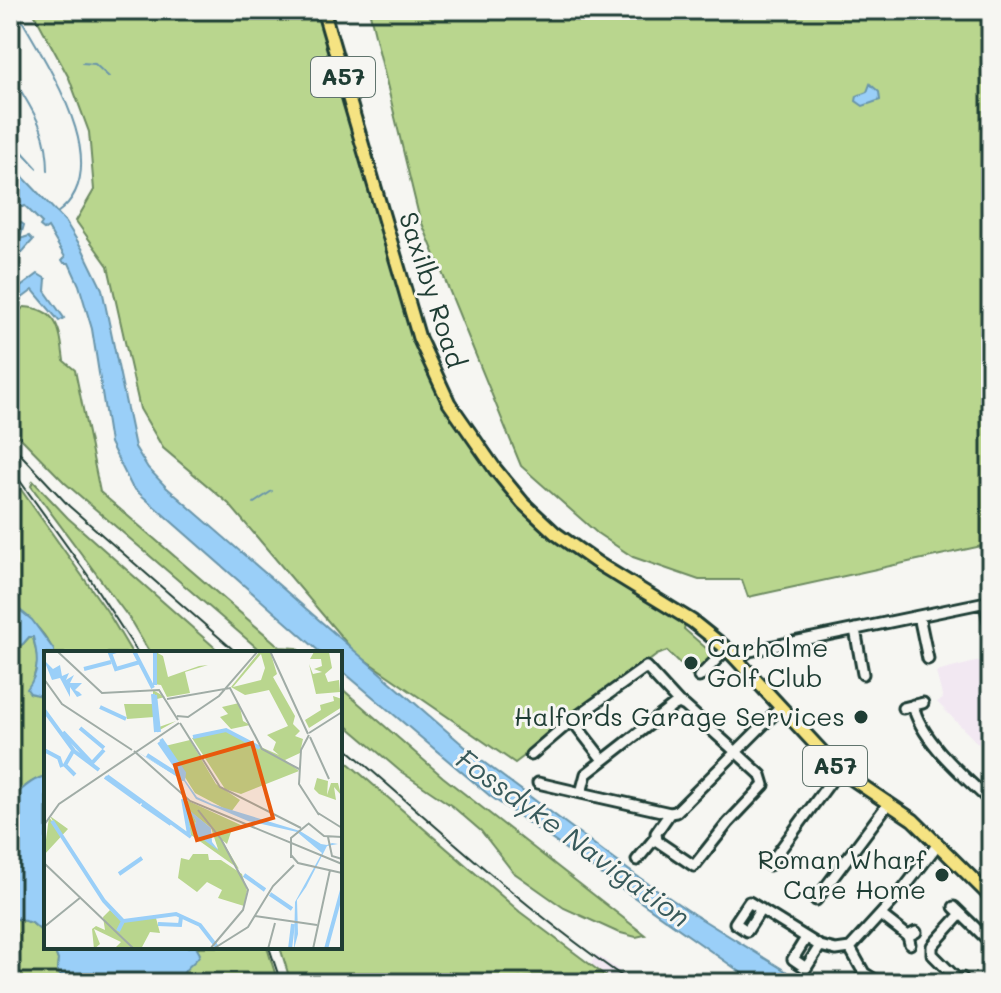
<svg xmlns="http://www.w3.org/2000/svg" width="1001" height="993" viewBox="0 0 1001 993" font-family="Mali,sans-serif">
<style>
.built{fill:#f2e8f2}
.green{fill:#b9d68e;stroke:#6c8a61;stroke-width:2}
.water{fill:#9acff8;stroke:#6995aa;stroke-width:2}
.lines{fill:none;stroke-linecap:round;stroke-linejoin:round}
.stream{stroke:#6995aa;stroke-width:2}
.minor-casing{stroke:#1f3d34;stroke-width:15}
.major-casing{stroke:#1f3d34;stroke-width:17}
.minor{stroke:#f6f6f2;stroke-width:9}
.major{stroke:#f5e382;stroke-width:11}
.rail{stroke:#1f3d34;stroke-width:2}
.poi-dot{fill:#1f3d34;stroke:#f6f6f2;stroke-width:3}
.labels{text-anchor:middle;stroke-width:6;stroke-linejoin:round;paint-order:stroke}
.shield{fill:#f6f6f2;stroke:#60746d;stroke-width:2}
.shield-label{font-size:24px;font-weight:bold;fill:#1f3d34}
.street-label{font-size:26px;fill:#1f3d34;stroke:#f6f6f2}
.poi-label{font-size:26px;fill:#1f3d34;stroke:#f6f6f2;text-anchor:end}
.water-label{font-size:28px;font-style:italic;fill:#385a5b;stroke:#f6f6f2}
.inset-river{fill:none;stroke:#9acff8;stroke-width:4}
.inset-road{fill:none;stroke:#a0aca6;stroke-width:2}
.view{fill:#e8590c;fill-opacity:0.15;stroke:#e8590c;stroke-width:4}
.inset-edge{fill:none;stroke:#1f3d34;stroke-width:4}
</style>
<rect width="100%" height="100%" fill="#f6f6f2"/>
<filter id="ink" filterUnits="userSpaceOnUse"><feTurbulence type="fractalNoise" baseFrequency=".0125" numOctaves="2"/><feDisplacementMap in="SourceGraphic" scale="16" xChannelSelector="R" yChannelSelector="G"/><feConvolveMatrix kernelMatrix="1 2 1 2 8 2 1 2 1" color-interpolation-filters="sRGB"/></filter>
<g filter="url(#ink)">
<path class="built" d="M991 658V757L937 702 943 699 936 672Z
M597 955 637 983H587L589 975 609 979 590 964Z"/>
<path class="green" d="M32 10H324L430 371 531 516 686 621 684 629 715 656 694 677 667 651 657 655 515 763 355 653 229 504 163 448 140 409 108 266 76 221 94 190 89 132 69 78Z
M369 10H984L991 17V544L748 597 742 580H699L633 557 597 533 521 466 419 216Z
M24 307C60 309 60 332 64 361L75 370 100 492 280 647 296 648 302 653H263L65 483 16 433 10 424V319Z
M10 474 107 611 132 653H54C45 630 27 618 10 602Z
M33 481 68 518 221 653H150L129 618 31 486Z
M29 637H33L38 660 30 693 46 697V776C32 779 18 791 10 803V651L23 644Z
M340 687 443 777 645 935 636 937 617 932 564 908 513 872 481 831 452 806 400 771 340 720Z
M340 756 520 912 611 980C573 972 537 973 499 983H291L280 947H340Z
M10 917 32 923 46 935V947H53L58 960 57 971 66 983H10Z
M196 947H267L278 983H179L185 968 199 954Z"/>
<path class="water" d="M870 84 879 92 880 100 863 106 856 101 857 96 867 92Z
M10 163 65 221 83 250 102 289 135 447 148 468 166 487 478 758 634 874 695 915 805 983H756L490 796 340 669V653H321L132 487 110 443 92 329 79 285 69 263H64L62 260 65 257 48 228 45 230 40 226 42 223 25 206 22 207 20 205 21 202 10 191Z
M17 220 24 225 20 239 29 236 33 240 10 266V230Z
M38 274 46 279 45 291 64 318 59 321 33 290 10 307V295Z
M10 602 32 620 54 650V653H46V697L30 693 27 689C40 672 38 656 33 637H29L23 644 10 651Z
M46 776V935L32 923 10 917V803C18 791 32 779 46 776Z
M53 947H196L200 954C196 964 185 964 179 983H66L57 971 58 960Z"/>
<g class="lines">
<path class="stream" d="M16 10C43 59 120 168 57 213
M82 63 95 64 109 77
M10 72C30 109 48 126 48 171
M10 138 37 168
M254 503 272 491"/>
<g class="minor-casing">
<path id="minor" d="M985 602 991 632
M919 616 928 659
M855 629 863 674
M737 658 750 651 991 601
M699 677 727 649
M913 705C921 741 965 777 991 802
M903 708 923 703
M531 755 572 720
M603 760 572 720 646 667 679 703
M538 783 581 793
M670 813 581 793 586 774 673 706 679 703 685 706 736 752 676 812 670 813 656 833 657 841 694 866 728 823 764 785 761 775 736 752 780 708
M637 860 656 837
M769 865 839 770
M816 900 888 804
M954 907 991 943
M761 909 747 931 735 923 749 902 820 946 806 968 793 959 806 938
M881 915 908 936
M910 944 908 936 916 932
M820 946 836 950 850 948 902 891 938 844
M850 948 864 973 857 983
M864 973 880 983
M962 978 960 982 932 954V946L959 916H963"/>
</g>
<g class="major-casing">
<path id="major" d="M323 10 419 338 449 403 495 469 523 503 555 533 599 564 692 621 727 649 839 770 913 820 991 897"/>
</g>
<use href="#minor" class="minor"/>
<use href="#major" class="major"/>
<path class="rail" d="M10 443 69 506 237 653
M10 467 87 574 138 653
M340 743C435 825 528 912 632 983
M269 947 281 983
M540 983H590"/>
</g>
</g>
<g class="poi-dot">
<circle cx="691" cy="663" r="8"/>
<circle cx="861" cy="717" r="8"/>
<circle cx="942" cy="875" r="8"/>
</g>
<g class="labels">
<g class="shield">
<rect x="311" y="57" width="64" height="40" rx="6"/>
<rect x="803" y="746" width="64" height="40" rx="6"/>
</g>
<g class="shield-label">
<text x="343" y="85">A57</text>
<text x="835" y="774">A57</text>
</g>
<g class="street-label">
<text transform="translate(432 290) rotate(72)" y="9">Saxilby Road</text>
</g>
<g class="poi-label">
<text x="707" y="657" text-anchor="start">Carholme<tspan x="707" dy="30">Golf Club</tspan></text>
<text x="845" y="726">Halfords Garage Services</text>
<text x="926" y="869">Roman Wharf<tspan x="926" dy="30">Care Home</tspan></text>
</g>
<g class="water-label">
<text transform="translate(573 838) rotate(36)" y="10">Fossdyke Navigation</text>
</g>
</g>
<g transform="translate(44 651)">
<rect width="298" height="298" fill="#f6f6f2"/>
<path d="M110 0 119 5 124 26 155 15 164 14 141 21 146 42 123 46 117 34 110 33ZM216 0H226L233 23 229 26 251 65 249 73 256 80 251 85 259 88 256 102 241 109 255 120 197 143 181 138 148 87 181 80 235 104 229 99 232 91 223 84 244 75 225 39 201 44 187 36ZM217 3 221 17 217 29 189 36ZM270 1H285L288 17 281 23 284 31 295 29 296 41 272 43 265 13 269 23 278 21 270 18 278 15 277 8H266ZM109 39 121 46 113 48 115 76 132 70 112 81 110 66 83 68 80 53H109ZM289 45 298 48V56L265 77 261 69 277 59 276 54 290 50ZM195 52 199 70 206 74 187 78 176 66 184 63 178 56ZM146 89 172 133 196 149 187 161 151 142 121 95ZM273 127 284 130 283 144 287 132H294L297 144 290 136 292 149 275 143 270 138ZM140 148 199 175 187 181 183 193 178 189 195 218 147 184ZM148 162 167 177 174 198 149 180 152 170ZM6 165 24 178 0 204 5 166 11 174ZM149 203H164L165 209H177L198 223 203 240 200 255 174 247 178 239 163 231 153 241 134 227 137 207 145 209ZM66 259 78 271 112 267 116 282 106 281 97 298H70L77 291 50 278 56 293 50 298 48 278 52 275 61 279 59 266Z" fill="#b9d68e" fill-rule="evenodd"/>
<path d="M0 9 9 18 16 14 18 25 25 22 22 29 30 24 26 32H38L31 39 35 41 38 44 33 46 26 36V46L16 27 8 29ZM90 99 141 129 153 146 168 153 256 180 277 193 283 194 288 192 294 193 283 195 262 236 253 249 254 283 250 298 251 251 278 202 253 181 204 170 152 148 140 130ZM145 159 167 177 168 191 175 200 149 181 152 170Z" fill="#9acff8"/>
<path class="inset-river" d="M72 0 66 2 72 18 96 11M90 0 109 37M40 18 67 11M111 34V0M109 43 112 81M111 44 115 81M56 56 82 68M0 59 30 100 55 119M36 77 60 97M19 81 48 112 60 99M149 86 182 79 216 97M117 88 140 122 139 130M115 91 139 126M0 99 15 107 18 116M29 100 21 114 31 124M103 104 136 125M63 125 147 186M61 126 97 152M139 148 145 183M98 153 127 173M8 170 60 250 79 270M75 223 98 207M200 224 221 239M226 243 248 258M114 273 136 274 137 266M74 280 79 270 132 263 156 274 173 296M246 298 249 273M282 298 298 239"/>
<path class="inset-road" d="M13 0 58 42 115 39 134 69M226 0 264 83M0 28 18 53 88 99M123 48 186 37 218 98 255 118M133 65 144 66 175 45 214 0M136 72 176 136 257 177M265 82 298 61M265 84 257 99 255 133 275 164M266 86 285 128M90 100 146 150 298 213M154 159 177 188 204 239 199 259 166 298M274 162 298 177M264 172 280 185 298 186M0 174 15 153 135 72M284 186 288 205 298 208M247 204 254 212 298 222M247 207V187L264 173M0 212 90 298M211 265 273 274M0 276 37 246M169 298 204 276 229 235 250 214M224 298 231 272M269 298 286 219"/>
<path class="view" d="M208 92 229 167 153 189 131 114Z"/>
<rect width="298" height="298" class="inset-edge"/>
</g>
<rect width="1001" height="993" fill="none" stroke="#f6f6f2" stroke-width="40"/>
<rect x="20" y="20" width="961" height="953" fill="none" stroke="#1f3d34" stroke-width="3" filter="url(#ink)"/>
</svg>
